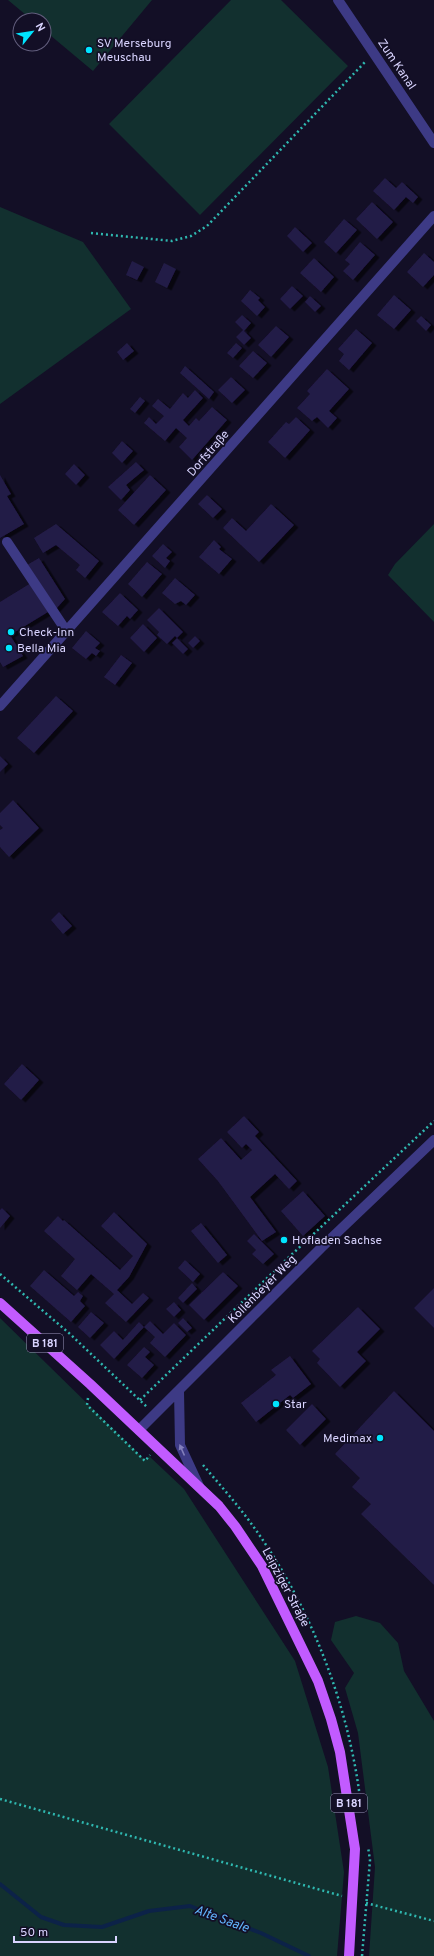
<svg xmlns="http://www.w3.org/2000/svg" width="434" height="1956" viewBox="0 0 434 1956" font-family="Overpass,sans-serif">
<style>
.green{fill:#12302f}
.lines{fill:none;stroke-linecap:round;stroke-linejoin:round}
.stream{stroke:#0c2248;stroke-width:4}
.building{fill:#241b47;filter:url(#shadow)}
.path{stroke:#2fb8b0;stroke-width:2.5;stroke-dasharray:2 3;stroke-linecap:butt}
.minor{stroke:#3d3a85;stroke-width:10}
.major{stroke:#c25bff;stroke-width:10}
.oneway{fill:#837fbc}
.poi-dot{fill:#00e5ff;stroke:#130f26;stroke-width:1.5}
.labels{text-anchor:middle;stroke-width:3.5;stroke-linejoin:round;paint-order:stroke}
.shield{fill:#130f26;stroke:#9e99be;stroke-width:1}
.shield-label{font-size:11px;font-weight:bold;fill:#d9d4ff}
.poi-label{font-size:12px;fill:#d9d4ff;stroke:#130f26;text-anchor:start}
.street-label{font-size:12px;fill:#d9d4ff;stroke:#130f26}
.water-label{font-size:13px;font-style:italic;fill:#62b6ff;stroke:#130f26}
</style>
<defs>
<filter id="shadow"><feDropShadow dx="4.5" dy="2.5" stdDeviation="0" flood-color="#0009"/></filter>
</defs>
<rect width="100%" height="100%" fill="#130f26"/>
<path class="green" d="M8 0H152L93 71 44 30V20H32Z
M231 0H281L348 66 200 215 109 124Z
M0 207 83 242 131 309 0 404Z
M434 524V622L388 575 395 564Z
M0 1318 145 1460 149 1456 184 1489 295 1661 328 1767 344 1872 337 1956H0Z
M356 1616 380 1623 398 1643 404 1671 434 1721V1956H369L375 1867 358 1733 345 1688 354 1673 331 1640 335 1622Z"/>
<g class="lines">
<path class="stream" d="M0 1884 41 1917 64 1925 102 1927 149 1911 190 1906 261 1933 309 1956"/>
</g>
<path class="building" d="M385 178 396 188 402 182 418 197 413 203 406 197 394 210 373 191Z
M372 202 393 222 377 239 356 219Z
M344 219 357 230 336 253 324 242Z
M295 227 312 243 303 252 287 236Z
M360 242 375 255 353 280 343 271 350 264 345 260Z
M424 253 434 262V275L423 287 407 272Z
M314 258 334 277 321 292 300 273Z
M132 261 144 267 137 280 126 275Z
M164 263 176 269 167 288 155 282Z
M292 286 303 296 290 309 280 299Z
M250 290 260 298 258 300 265 307 257 316 241 301Z
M394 295 411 310 394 329 377 315Z
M310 296 321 306 315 312 305 302Z
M242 315 251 323 244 331 235 322Z
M421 316 431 325 426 331 416 321Z
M276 326 289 337 271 357 258 345Z
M356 329 372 343 349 370 339 361 344 354 338 349Z
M243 330 251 338 244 345 236 337Z
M127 343 134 351 123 360 117 352Z
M236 343 242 348 233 358 227 353Z
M253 351 267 363 253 378 239 366Z
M185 366 214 392 209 399 180 373Z
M327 369 349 389 329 411 337 418 328 428 317 417 312 421 297 408 310 394 307 391Z
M231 377 245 390 232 403 218 390Z
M195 390 203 398 183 420 189 426 196 418 199 421 212 407 227 420 192 460 179 447 187 438 176 428 165 441 144 423 149 417 156 424 164 416 152 406 158 399 170 409 183 393 188 398Z
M140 397 145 401 135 413 130 409Z
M296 417 310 430 285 458 268 442 286 422 289 424Z
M122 441 133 451 122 463 112 453Z
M136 462 144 470 126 485 130 490 121 500 108 487Z
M74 464 85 475 76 485 65 474Z
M0 475 11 494 7 496 24 524 0 538Z
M150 475 166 490 134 525 118 510Z
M207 495 222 509 213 518 198 504Z
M271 504 294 525 259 562 223 528 232 518 246 531Z
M56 524 99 561 85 578 76 570 80 565 56 545 43 553 34 538Z
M214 540 221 547 219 549 232 559 219 574 199 557Z
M163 544 172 552 166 558 170 561 165 568 152 556Z
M39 558 65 599 55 610 27 565Z
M147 562 162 574 142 597 128 584Z
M175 578 195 595 186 605 181 601 175 604 162 593Z
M31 583 48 612 10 635 23 656 3 667 0 662V602Z
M120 593 138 610 130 619 127 616 118 626 102 612Z
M159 608 183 632 177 638 175 636 167 644 157 635 159 632 147 620Z
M143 624 157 638 144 652 130 638Z
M86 631 100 643 95 648 100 651 96 656 92 653 86 659 72 648Z
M195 636 200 641 193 648 188 643Z
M177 638 188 649 183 654 172 643Z
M121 655 132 663 115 685 104 677Z
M56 696 73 711 34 753 17 738Z
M0 756 8 764 0 772Z
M13 800 39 828 9 857 0 847V830L3 828 0 825V813Z
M59 912 72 926 63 934 51 920Z
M22 1064 39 1080 21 1100 4 1084Z
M244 1116 259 1132 255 1136 297 1181 289 1189 275 1174 250 1197 276 1232 262 1241 218 1181 198 1159 221 1138 241 1160 252 1150 246 1144 242 1148 227 1132Z
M303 1191 325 1216 303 1236 281 1211Z
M2 1208 10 1216 0 1228V1210Z
M114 1212 147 1244 129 1277 117 1290 132 1304 143 1293 149 1298 126 1322 105 1303 114 1294 91 1274 77 1290 61 1276 75 1259 44 1231 58 1216 63 1221 64 1220 120 1270 133 1256 101 1226Z
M201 1223 227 1255 218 1263 191 1231Z
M254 1234 274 1254 263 1264 252 1254 256 1250 247 1241Z
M185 1260 200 1274 193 1282 178 1268Z
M44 1270 74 1296 78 1292 83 1296 80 1301 85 1306 71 1322 30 1286Z
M223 1272 238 1286 204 1320 189 1305Z
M192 1283 197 1289 183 1303 178 1298Z
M434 1288V1328L414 1308Z
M174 1302 181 1310 174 1317 166 1309Z
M358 1307 380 1329 357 1352 366 1361 340 1387 317 1363 320 1359 312 1351Z
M91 1312 104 1323 90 1338 78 1327Z
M183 1318 192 1328 187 1332 178 1323Z
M150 1321 163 1334 174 1323 186 1335 165 1357 150 1343 155 1337 144 1327Z
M139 1322 144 1327 114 1359 100 1345 114 1331 123 1340Z
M144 1347 150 1352 145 1357 154 1365 142 1378 127 1365Z
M290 1356 311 1384 293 1398 290 1395 256 1422 241 1403 276 1375 271 1370Z
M394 1391 434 1431V1585L361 1514 371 1504 352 1487 360 1478 335 1454Z
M312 1404 326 1419 300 1445 286 1430Z"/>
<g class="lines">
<path class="path" d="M91 233 172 241 191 236 207 226 366 61
M0 1274 70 1334 147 1407
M88 1398 87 1405 145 1461 150 1455
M140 1400 288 1258 434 1121
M203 1465C220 1485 238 1505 253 1526 310 1605 348 1703 360 1798
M0 1799 342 1896
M366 1903 434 1921
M362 1956 370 1860 368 1847"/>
<path class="minor" d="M338 0 434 143
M7 542 67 632
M0 706 434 216
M179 1391 180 1445 199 1486
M139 1430 321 1248 434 1140"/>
<path class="major" d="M0 1303 90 1384 219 1506 235 1526 262 1566 318 1681 331 1719 340 1752 355 1849 349 1956"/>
</g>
<defs><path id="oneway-solid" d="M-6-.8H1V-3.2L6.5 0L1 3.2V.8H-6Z"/></defs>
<use class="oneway" href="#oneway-solid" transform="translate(182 1450) rotate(-114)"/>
<g class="poi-dot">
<circle cx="89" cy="50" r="4"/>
<circle cx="11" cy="632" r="4"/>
<circle cx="9" cy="648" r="4"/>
<circle cx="284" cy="1240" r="4"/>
<circle cx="276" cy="1404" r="4"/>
<circle cx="380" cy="1438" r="4"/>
</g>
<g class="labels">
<g class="shield">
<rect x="27" y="1334" width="36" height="18" rx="3"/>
<rect x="331" y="1794" width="36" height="18" rx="3"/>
</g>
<g class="shield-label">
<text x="45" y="1347">B 181</text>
<text x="349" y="1807">B 181</text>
</g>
<g class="poi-label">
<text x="97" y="47">SV Merseburg<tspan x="97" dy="14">Meuschau</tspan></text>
<text x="19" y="636">Check-Inn</text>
<text x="17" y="652">Bella Mia</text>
<text x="292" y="1244">Hofladen Sachse</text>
<text x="284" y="1408">Star</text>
<text x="372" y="1442" text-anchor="end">Medimax</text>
</g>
<g class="street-label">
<text transform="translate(397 64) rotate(56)" y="4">Zum Kanal</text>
<text transform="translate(208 453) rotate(-49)" y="4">Dorfstraße</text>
<text transform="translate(262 1289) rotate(-45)" y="4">Kollenbeyer Weg</text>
<text transform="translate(286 1587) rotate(62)" y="4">Leipziger Straße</text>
</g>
<g class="water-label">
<text transform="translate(222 1918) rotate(20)" y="5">Alte Saale</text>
</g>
</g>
<g transform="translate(32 32) rotate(60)"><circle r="19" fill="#130f26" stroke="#625e7d"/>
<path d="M0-3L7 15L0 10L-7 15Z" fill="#00e5ff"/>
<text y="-6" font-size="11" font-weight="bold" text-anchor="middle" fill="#d9d4ff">N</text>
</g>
<path d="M14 1936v6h102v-6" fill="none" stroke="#d9d4ff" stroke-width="2"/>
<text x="20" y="1936" font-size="12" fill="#d9d4ff" stroke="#130f26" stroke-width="3" paint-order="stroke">50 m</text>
</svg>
